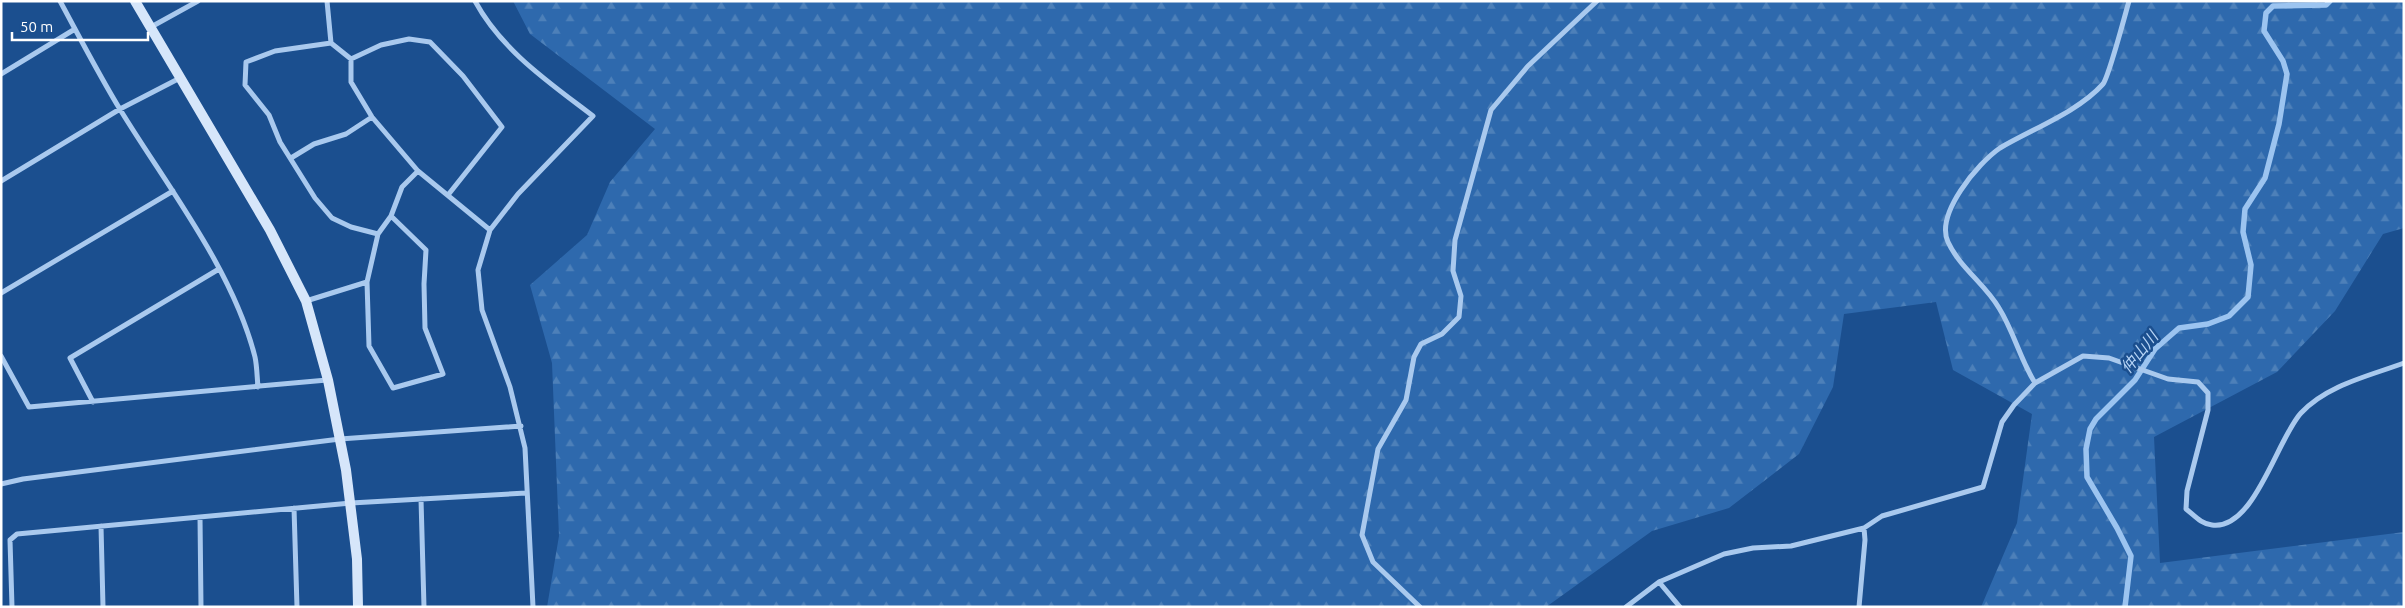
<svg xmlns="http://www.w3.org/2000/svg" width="2405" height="608" viewBox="0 0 2405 608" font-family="Ubuntu,'Noto Sans JP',sans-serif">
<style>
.forest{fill:url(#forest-firs)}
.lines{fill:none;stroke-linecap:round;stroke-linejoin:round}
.stream{stroke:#9cc4f0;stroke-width:5.5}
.street{stroke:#a9c9ee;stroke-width:5}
.secondary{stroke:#d6e6fa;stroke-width:10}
.labels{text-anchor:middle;stroke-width:5;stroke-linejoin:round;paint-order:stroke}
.water-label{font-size:16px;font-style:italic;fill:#b5d3f5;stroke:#1b4f8f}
</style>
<defs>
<pattern id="forest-firs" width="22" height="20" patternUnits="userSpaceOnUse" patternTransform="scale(1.25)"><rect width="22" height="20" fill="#2e69ad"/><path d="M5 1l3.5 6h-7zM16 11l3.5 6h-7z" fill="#4d80b9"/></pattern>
</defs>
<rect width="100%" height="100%" fill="#1b4f8f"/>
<path class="forest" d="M513 1H2404V228L2383 234 2335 311 2277 372 2154 437 2160 563 2404 532V607H1981L2017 523 2032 414 1953 370 1936 302 1844 314 1833 387 1799 454 1729 508 1652 531 1546 607H547L559 536 552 363 530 285 587 235 610 182 655 129 530 34Z"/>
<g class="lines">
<path class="stream" d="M2125 607 2131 556 2117 528 2087 477 2086 449 2090 429 2096 419 2135 380 2155 349 2179 328 2208 324 2229 316 2248 297 2251 265 2243 232 2245 209 2265 178 2279 124 2287 74 2283 61 2264 31 2266 13 2273 6 2326 5 2330 1"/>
<path class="street" d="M60 1C80 38 99 75 121 111 167 186 233 270 255 357 257 366 257 377 258 387
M327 1 331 43 351 59V82L372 117 418 171 490 230
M475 1C502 51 550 83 593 116L518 194 490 230 478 270 482 310 510 387 525 448 533 607
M151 27 198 1
M331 43 275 51 246 62 245 85 269 115 280 142 315 198 332 218 351 227 378 234
M351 59 381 45 409 39 430 42 463 76 502 127 448 195
M1 74 75 29
M291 158 314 144 346 134 372 117
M1 181 120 109 180 78
M391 216 426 250 424 284 425 328 443 374 393 388 369 346 367 282 378 234 391 216 402 187 418 171
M1 293 173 191
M306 301 367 282
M1 356 29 407 327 380
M2035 383C2020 359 2014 332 1999 308 1985 284 1960 268 1948 242 1935 214 1978 163 2000 148 2032 129 2078 112 2103 84 2109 76 2125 15 2129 1
M93 402 70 358 219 269
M1 484 23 479 340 439 521 426
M421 499 424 607
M294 508 297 607
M200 517 201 607
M101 526 103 607
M1659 582 1680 607
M12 607 10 540 17 534 351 503 526 493
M1420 607 1373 562 1362 535 1378 449 1406 400 1414 357 1421 344 1442 334 1459 317 1461 296 1453 271 1455 240 1491 110 1528 66 1597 1
M1626 607 1659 582 1724 554 1753 548 1791 546 1864 528 1882 516 1983 487 2002 422 2014 405 2035 383 2083 356 2109 358 2168 379 2198 382 2208 393V410L2187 491 2186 509C2194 515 2201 524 2212 525 2254 531 2277 439 2301 413 2327 385 2369 376 2404 363
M1859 607 1865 540 1864 528"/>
<path class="secondary" d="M135 1 270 230 306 301 328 380 346 470 357 559 358 607"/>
</g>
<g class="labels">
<g class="water-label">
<text transform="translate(2139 352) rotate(-51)" y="6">仲山川</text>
</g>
</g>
<rect width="2405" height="608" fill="none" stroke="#ffffff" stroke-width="5"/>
<path d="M12 32v8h136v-8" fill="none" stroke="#ffffff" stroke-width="2.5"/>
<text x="20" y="32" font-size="15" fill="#ffffff" stroke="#1b4f8f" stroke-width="4" paint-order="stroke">50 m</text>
</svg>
